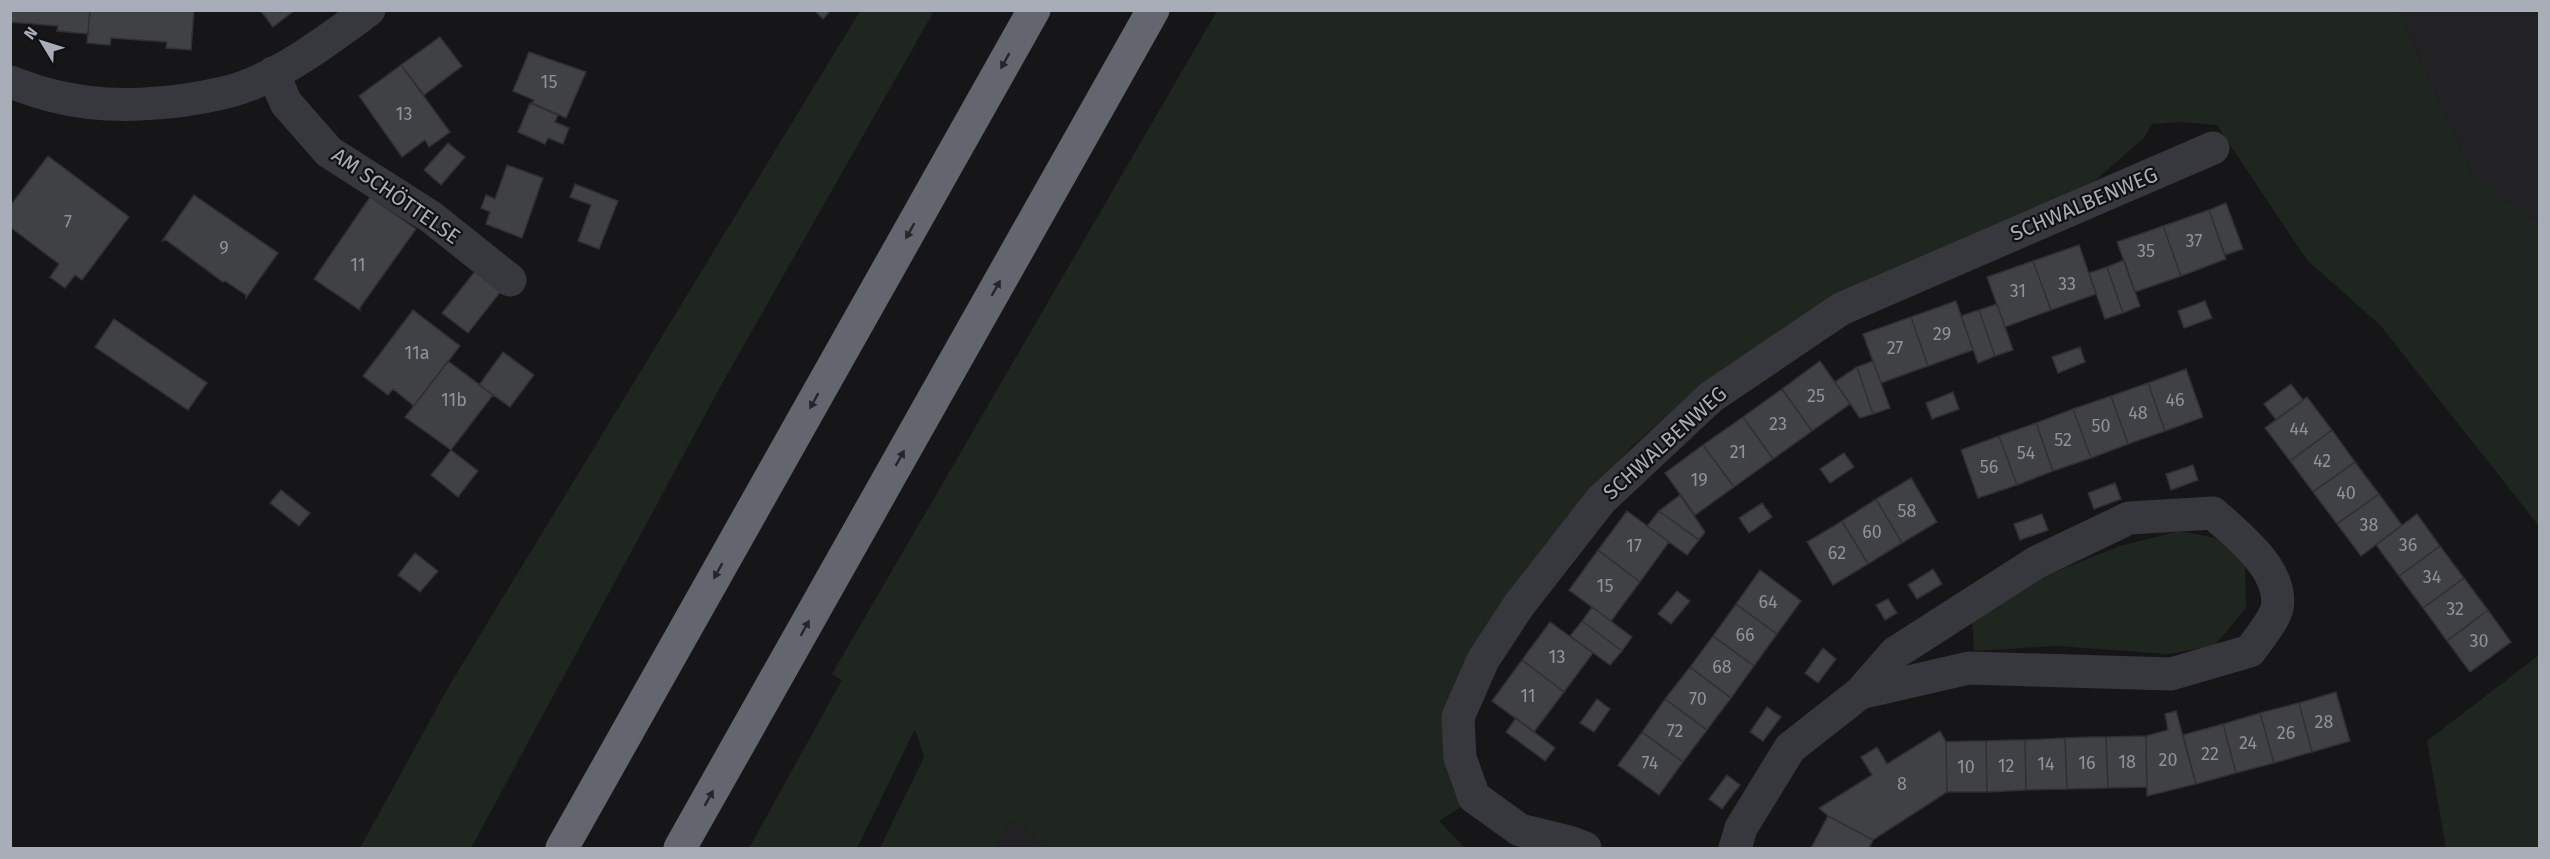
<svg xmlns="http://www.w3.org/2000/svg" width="2550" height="859" viewBox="0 0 2550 859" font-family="'Fira Sans',sans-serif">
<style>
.built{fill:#222225}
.green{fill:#1e261f}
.building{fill:#404145;stroke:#303034;stroke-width:1.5}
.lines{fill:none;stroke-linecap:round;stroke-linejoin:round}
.minor{stroke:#37383d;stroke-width:33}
.motorway{stroke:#63666e;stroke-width:33}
.oneway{fill:#26262a}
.labels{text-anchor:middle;stroke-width:4.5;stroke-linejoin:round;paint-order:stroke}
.number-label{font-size:18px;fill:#8e929b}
.street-label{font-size:21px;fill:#a8adb8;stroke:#111113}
</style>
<rect width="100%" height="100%" fill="#161618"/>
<path class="built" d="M2398 11H2539V224L2474 178Z
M1011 821 1048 848H994Z"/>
<path class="green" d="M860 11H934L724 380 471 848H360L449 686Z
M1217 11H2398L2474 178 2539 224V526L2380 325 2307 260 2217 125 2181 122 2152 124 2144 138 2067 205 1689 396 1633 445 1575 510 1445 722C1441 755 1447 777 1461 807L1439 821 1465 848H1048L1011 821 994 848H880L924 757 915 729 857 848H749L842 680 832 674Z
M2179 531 2216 538 2245 565 2246 608 2214 646 2168 654 2056 646 1974 651 1972 619 2042 577 2120 546Z
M2539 655V848H2446L2427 741Z"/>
<path class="building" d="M10 10H90L88 34 57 31 58 26 10 22Z
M90 10H194L191 50 166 48 167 42 111 38 110 45 87 43Z
M260 10H295L273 27Z
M814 10H831L823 19Z
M440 37 462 66 424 95 401 65Z
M529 52 586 72 566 118 532 103 534 100 513 91Z
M401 65 450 132 429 147 425 140 402 157 359 96Z
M530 103 558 115 555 122 569 128 563 144 548 138 545 144 518 132Z
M448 143 465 157 441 185 424 170Z
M48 156 129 217 82 280 75 275 65 288 50 277 59 264 10 227V206Z
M507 165 543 178 522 238 486 224 490 212 481 208 486 195 495 199Z
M575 184 618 201 599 249 578 241 591 205 570 197Z
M194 195 278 253 246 298V295L225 281 223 282 166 240 162 241Z
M370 197 416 229 359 309 361 311 314 279Z
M2226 203 2243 249 2225 255 2209 210Z
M2209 210 2226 259 2181 276 2163 226Z
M2163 226 2181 276 2135 292 2117 242Z
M2079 245 2096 294 2051 310 2033 261Z
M2124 260 2140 306 2123 313 2107 267Z
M2033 261 2051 310 2005 327 1987 277Z
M2107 267 2123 313 2105 319 2089 273Z
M476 270 502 290 468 333 442 313Z
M1956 301 1973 350 1928 366 1911 317Z
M2205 301 2212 318 2184 328 2178 311Z
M1997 304 2013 350 1995 356 1979 310Z
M413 310 460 346 414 406 393 389 388 395 363 376Z
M1979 310 1995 356 1978 363 1961 316Z
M1911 317 1928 366 1881 383 1863 334Z
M114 319 207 383 188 410 95 347Z
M2080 347 2085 362 2058 373 2052 357Z
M503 352 534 375 510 407 479 385Z
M448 361 493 395 451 450 405 417Z
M1820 361 1850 404 1812 431 1782 389Z
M1873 361 1890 408 1873 414 1857 367Z
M1857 367 1873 414 1860 418 1835 382Z
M2186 369 2203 417 2165 431 2148 383Z
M2148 383 2165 431 2128 444 2111 396Z
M2291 384 2303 400 2276 420 2264 404Z
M1782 389 1812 431 1773 459 1743 417Z
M1953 392 1959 409 1932 419 1926 403Z
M2111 396 2128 444 2091 458 2073 409Z
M2307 397 2332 430 2290 461 2265 428Z
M2073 409 2091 458 2053 471 2036 423Z
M1743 417 1773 459 1734 487 1703 445Z
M2036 423 2053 471 2017 485 1999 436Z
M2332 430 2355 462 2313 492 2290 461Z
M1999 436 2017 485 1978 498 1961 450Z
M1703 445 1734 487 1695 515 1665 473Z
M451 450 478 471 458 497 431 475Z
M1844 453 1854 467 1830 483 1820 469Z
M2355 462 2379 494 2337 524 2313 492Z
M2193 465 2198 480 2171 490 2166 474Z
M1911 478 1937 522 1902 543 1876 499Z
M2115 483 2121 499 2094 509 2088 493Z
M281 490 310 513 299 526 270 503Z
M2379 494 2402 525 2361 556 2337 524Z
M1680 495 1705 532 1699 540 1659 511Z
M1876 499 1902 543 1868 564 1842 521Z
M1762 503 1772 517 1749 533 1739 518Z
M1627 511 1669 542 1640 582 1598 550Z
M1659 511 1699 540 1687 555 1647 526Z
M2042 514 2048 530 2020 540 2014 524Z
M2417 514 2440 546 2399 576 2376 545Z
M1842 521 1868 564 1833 585 1807 542Z
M2440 546 2464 578 2423 608 2399 576Z
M1598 550 1640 582 1611 621 1569 590Z
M415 553 438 571 420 592 398 575Z
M1933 569 1942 584 1917 599 1908 585Z
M1760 570 1801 601 1777 634 1736 604Z
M2464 578 2488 610 2447 641 2423 608Z
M1677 591 1690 601 1671 624 1658 614Z
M1888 599 1897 613 1885 620 1876 605Z
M1736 604 1777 634 1754 666 1713 636Z
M1592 607 1632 637 1622 651 1582 621Z
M2488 610 2511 642 2470 672 2447 641Z
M1582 621 1622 651 1610 665 1570 636Z
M1550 622 1593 653 1564 692 1522 660Z
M1713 636 1754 666 1731 698 1690 667Z
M1823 648 1836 659 1818 683 1805 673Z
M1522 660 1564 692 1534 732 1492 701Z
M1690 667 1731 698 1707 730 1665 699Z
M2336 692 2350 741 2312 752 2299 703Z
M1597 699 1610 709 1594 732 1580 723Z
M1665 699 1707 730 1683 762 1642 732Z
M2299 703 2312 752 2274 763 2260 713Z
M1767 707 1781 717 1763 741 1750 732Z
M2176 711 2196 784 2147 796 2146 736 2168 730 2165 714Z
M2260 713 2274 763 2236 773 2223 724Z
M1516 718 1555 748 1545 761 1506 732Z
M2223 724 2236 773 2196 784 2183 735Z
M1940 731 1946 742 1947 792 1873 840 1828 816 1819 808 1872 775 1861 757 1877 747 1887 764Z
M1642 732 1683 762 1659 795 1618 765Z
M2146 736 2147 787 2108 788 2106 737Z
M2090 737H2106L2108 788 2067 789 2065 738Z
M2065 738 2067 789 2026 790 2025 740Z
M2010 740H2025L2026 790 1987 792 1986 741Z
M1970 741H1986L1987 792H1947L1946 742Z
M1727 775 1740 785 1722 809 1709 799Z
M1828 816 1873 840 1869 848H1811Z"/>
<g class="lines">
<path class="minor" d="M273 73 286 103 329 152 431 217 510 280
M10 82C25 87 39 93 54 96 108 110 173 105 227 92 276 80 328 40 369 10
M1585 848 1569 842 1520 830 1474 797 1460 758 1458 717 1483 660 1519 605 1601 500 1711 397 1841 309 2213 148
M1735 848 1741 828 1790 748 1860 693 1895 653 2037 562 2129 518 2213 513C2237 535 2284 570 2277 608 2275 619 2257 641 2250 651L2171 674 1969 668 1860 693"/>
<path class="motorway" d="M562 848 1034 10
M680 848 1153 10"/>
</g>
<defs><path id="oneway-solid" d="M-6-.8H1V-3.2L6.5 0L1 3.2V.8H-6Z" transform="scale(1.5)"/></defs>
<g class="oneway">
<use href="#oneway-solid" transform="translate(1005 61) rotate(119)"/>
<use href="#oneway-solid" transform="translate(910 231) rotate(119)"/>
<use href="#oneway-solid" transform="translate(996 288) rotate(-61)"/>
<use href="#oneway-solid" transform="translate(814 401) rotate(119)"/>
<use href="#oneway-solid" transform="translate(900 458) rotate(-61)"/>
<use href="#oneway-solid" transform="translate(718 571) rotate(119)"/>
<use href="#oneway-solid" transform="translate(805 628) rotate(-61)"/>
<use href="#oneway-solid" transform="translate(709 798) rotate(-61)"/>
</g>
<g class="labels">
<g class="number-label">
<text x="549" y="88">15</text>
<text x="404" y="120">13</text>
<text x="68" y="228">7</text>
<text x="2194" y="247">37</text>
<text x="224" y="254">9</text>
<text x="2146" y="257">35</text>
<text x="358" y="271">11</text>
<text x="2067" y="290">33</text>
<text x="2018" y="297">31</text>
<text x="1942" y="340">29</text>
<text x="1895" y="354">27</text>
<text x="417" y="359">11a</text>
<text x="1816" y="402">25</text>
<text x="454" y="406">11b</text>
<text x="2175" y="406">46</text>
<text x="2138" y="419">48</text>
<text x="1778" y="430">23</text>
<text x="2101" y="432">50</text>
<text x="2299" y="435">44</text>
<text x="2063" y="446">52</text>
<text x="1738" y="458">21</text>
<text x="2026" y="459">54</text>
<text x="2322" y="467">42</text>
<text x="1989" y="473">56</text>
<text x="1699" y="486">19</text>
<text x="2346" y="499">40</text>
<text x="1907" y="517">58</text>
<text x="2369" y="531">38</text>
<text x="1872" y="538">60</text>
<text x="2408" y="551">36</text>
<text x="1634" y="552">17</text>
<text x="1837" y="559">62</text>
<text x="2432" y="583">34</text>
<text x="1605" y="592">15</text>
<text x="1768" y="608">64</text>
<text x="2455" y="615">32</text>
<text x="1745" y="641">66</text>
<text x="2479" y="647">30</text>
<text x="1557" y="663">13</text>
<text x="1722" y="673">68</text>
<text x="1528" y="702">11</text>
<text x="1698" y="705">70</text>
<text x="2324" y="728">28</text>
<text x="1675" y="737">72</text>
<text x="2286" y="739">26</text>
<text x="2248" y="749">24</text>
<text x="2210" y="760">22</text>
<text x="2168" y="766">20</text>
<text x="2127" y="768">18</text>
<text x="1650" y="769">74</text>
<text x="2087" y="769">16</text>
<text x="2046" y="770">14</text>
<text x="2006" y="772">12</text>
<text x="1966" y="773">10</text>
<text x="1902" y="790">8</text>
</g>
<g class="street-label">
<text transform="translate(396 196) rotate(35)" y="7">AM SCHÖTTELSE</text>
<text transform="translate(2084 204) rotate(-23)" y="7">SCHWALBENWEG</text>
<text transform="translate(1665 443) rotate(-42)" y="7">SCHWALBENWEG</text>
</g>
</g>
<rect width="2550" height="859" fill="none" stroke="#a8adb8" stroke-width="24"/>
<g transform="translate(42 42) rotate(308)" stroke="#111113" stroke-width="4.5" paint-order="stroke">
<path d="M0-4.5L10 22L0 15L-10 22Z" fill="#a8adb8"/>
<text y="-9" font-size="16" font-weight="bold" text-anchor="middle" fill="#a8adb8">N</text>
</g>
</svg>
